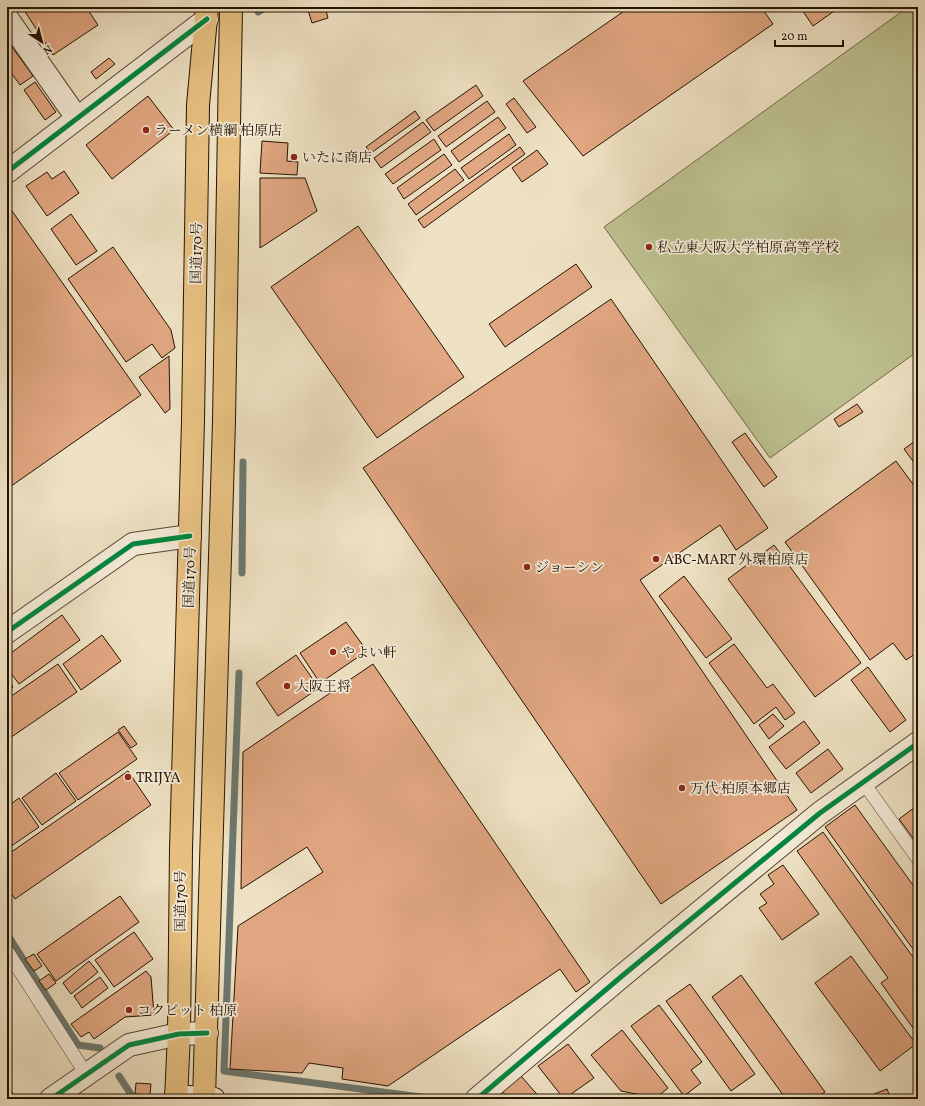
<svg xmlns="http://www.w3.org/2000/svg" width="925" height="1106" viewBox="0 0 925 1106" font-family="Vollkorn,'Noto Serif JP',serif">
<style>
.green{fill:#bec291;stroke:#706a48}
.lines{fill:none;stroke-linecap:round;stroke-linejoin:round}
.stream{stroke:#6c7870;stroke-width:7}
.building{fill:#e1a782;stroke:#231300}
.service-casing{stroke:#564731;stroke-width:14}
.minor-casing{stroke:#564731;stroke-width:24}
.tertiary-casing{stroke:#564731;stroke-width:24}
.secondary-casing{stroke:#231300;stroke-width:24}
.trunk-casing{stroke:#231300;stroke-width:24}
.service{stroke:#f5ecd9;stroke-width:13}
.minor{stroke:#f5ecd9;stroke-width:22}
.tertiary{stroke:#f5ecd9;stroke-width:22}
.secondary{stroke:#f5ecd9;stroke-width:22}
.trunk{stroke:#e8c182;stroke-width:22}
.cycleway-casing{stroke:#f5ecd9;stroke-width:8}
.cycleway{stroke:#00873e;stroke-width:5}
.poi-dot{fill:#8f2418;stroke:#f5ecd9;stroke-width:1.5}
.labels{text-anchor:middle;stroke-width:3.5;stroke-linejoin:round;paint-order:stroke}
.poi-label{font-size:14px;fill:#231300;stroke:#f5ecd9;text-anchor:start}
.street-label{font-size:14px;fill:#231300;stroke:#f5ecd9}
</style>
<rect width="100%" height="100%" fill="#efe2c4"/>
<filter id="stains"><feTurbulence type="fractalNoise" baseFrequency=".005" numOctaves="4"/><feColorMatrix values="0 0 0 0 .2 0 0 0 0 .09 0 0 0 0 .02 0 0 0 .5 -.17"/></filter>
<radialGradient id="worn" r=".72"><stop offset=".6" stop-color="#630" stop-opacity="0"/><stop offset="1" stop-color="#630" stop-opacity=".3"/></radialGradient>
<path class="green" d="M908 7H918V351L770 458 604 227Z"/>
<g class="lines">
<path class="stream" d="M258 12 266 7
M242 573 243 462
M239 673 224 1071 436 1099
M7 934 78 1045 100 1048
M119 1076 134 1099"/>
</g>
<path class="building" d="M22 7H86L98 25 53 55Z
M307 7H325L328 18 312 23Z
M630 7H761L773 24 583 156 523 81Z
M800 7H840L813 26Z
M12 47 33 76 20 85 7 67V51Z
M109 58 115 64 96 79 91 72Z
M35 82 56 112 45 120 24 90Z
M476 85 483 96 434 131 426 120Z
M148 96 174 130 112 179 86 145Z
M514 98 536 127 527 133 506 104Z
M487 101 495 112 446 147 438 136Z
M415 111 420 118 371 153 366 147Z
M498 117 506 128 459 162 451 151Z
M423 122 431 132 381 168 374 158Z
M509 134 516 145 469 179 461 168Z
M434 139 441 150 393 184 385 174Z
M262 141 288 143 287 161 298 162 297 175 260 173Z
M520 147 525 154 424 228 418 220Z
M537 150 548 164 522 182 512 168Z
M444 154 452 165 404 199 397 188Z
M455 169 464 180 416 215 408 204Z
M64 171 79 193 47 216 26 186 47 172 52 179Z
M260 178H305L317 211 260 248Z
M10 208 141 395 7 489V210Z
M71 214 97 251 76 265 51 229Z
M358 226 464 377 377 438 271 287Z
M113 247 171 330 175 348 162 358 152 344 126 362 68 279Z
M576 264 592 287 505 347 489 324Z
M611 299 768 528 736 550 720 525 640 580 797 810 661 904 363 468Z
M169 356 170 409 165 413 139 377Z
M857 404 863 412 839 427 834 419Z
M745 433 777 477 764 487 732 442Z
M918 439V468L904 449Z
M896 461 918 491V652L906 660 893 643 870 660 785 542Z
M774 545 861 663 815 697 728 579Z
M684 576 732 639 706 658 659 596Z
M62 615 80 640 19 684 7 668V656Z
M346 622 367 651 320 683 300 653Z
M102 635 121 661 81 690 63 664Z
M734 644 767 688 773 684 795 713 785 720 776 707 754 724 709 663Z
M296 655 319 688 278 716 256 683Z
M58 664 77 692 7 740V699Z
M373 664 590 982 576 992 560 969 388 1086 342 1079 343 1068 309 1063 302 1073 230 1069 238 926 323 872 307 847 241 889 243 752Z
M868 667 906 720 890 732 851 680Z
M7 678 13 687 7 691Z
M773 714 784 726 769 739 759 725Z
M804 721 820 743 786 769 769 747Z
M124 726 137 744 131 748 118 730Z
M118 732 137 759 78 800 59 773Z
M828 749 843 769 811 793 796 773Z
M128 771 151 805 15 899 7 887V855Z
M56 773 76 801 42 825 22 798Z
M19 798 39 827 7 849V807Z
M855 805 918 892V956L825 827Z
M918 805V845L899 819Z
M823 832 918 964V1035L881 983 888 978 797 851Z
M783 865 819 914 782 940 759 908 767 903 760 894 774 884 768 875Z
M120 896 139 922 56 981 37 954Z
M134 932 153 959 114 987 95 960Z
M34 954 42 966 34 971 25 959Z
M851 956 916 1044 880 1071 815 983Z
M89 961 98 972 71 994 63 983Z
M146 971 151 977 154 1015 125 1017 94 1039 89 1032 81 1037 71 1024Z
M49 974 56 983 46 990 39 981Z
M741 975 825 1092 815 1099H786L712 997Z
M100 977 108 988 82 1008 74 996Z
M690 984 755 1074 731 1091 666 1001Z
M659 1005 702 1062 691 1070 701 1083 684 1096 631 1026Z
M622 1030 668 1088 656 1098 621 1091 591 1055Z
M568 1044 594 1078 564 1099 538 1066Z
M521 1076 541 1099H509L502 1091Z
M136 1083 151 1084 150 1095 135 1094Z
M7 1085 16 1098 14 1099H7Z
M887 1089 891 1099H876L874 1094Z"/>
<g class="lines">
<g class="service-casing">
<path id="service" d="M863 782 918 859
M7 951 86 1074"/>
</g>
<g class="minor-casing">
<path id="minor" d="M7 18 77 118
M7 172 207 19
M7 632 133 544 190 536"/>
</g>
<g class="tertiary-casing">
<path id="tertiary" d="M51 1099 129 1045 179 1034 207 1033
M477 1099 622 976 820 813 918 743"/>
</g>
<g class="secondary-casing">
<path id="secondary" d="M176 1096 214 1099"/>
</g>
<g class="trunk-casing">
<path id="trunk" d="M176 1099 179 1034 181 849 193 421 198 105 207 7
M204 1099 224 421 231 7"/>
</g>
<use href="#service" class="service"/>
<use href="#minor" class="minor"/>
<use href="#tertiary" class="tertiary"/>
<use href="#secondary" class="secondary"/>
<use href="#trunk" class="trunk"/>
<g class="cycleway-casing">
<path id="cycleway" d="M7 172 207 19
M7 632 133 544 190 536
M51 1099 129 1045 179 1034 207 1033
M477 1099 622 976 820 813 918 743"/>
</g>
<use href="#cycleway" class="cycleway"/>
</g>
<g class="poi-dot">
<circle cx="146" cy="130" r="4"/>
<circle cx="294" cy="157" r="4"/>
<circle cx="649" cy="247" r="4"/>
<circle cx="656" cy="559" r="4"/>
<circle cx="527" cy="567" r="4"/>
<circle cx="333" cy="652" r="4"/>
<circle cx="287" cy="686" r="4"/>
<circle cx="128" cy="777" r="4"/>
<circle cx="682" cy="788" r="4"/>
<circle cx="129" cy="1010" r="4"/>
</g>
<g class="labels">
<g class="poi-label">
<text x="154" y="135">ラーメン横綱 柏原店</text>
<text x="302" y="162">いたに商店</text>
<text x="657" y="252">私立東大阪大学柏原高等学校</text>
<text x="664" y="564">ABC-MART 外環柏原店</text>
<text x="535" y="572">ジョーシン</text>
<text x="341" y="657">やよい軒</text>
<text x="295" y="691">大阪王将</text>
<text x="136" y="782">TRIJYA</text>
<text x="690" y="793">万代 柏原本郷店</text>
<text x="137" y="1015">コクピット 柏原</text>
</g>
<g class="street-label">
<text transform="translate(196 253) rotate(-89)" y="5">国道170号</text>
<text transform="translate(189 577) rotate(-88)" y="5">国道170号</text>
<text transform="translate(180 901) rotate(-90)" y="5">国道170号</text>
</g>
</g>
<rect width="925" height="1106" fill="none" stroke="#efe2c4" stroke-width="24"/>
<rect x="8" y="8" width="909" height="1090" fill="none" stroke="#231300" stroke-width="2"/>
<rect x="12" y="12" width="901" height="1082" fill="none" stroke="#231300"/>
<g transform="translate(42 42) rotate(144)" stroke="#f5ecd9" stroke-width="3" paint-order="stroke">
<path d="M0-3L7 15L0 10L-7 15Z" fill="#231300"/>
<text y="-6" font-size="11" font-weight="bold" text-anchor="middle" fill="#231300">N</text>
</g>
<path d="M775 40v6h68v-6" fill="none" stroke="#231300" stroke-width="2"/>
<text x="781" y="40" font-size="12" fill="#231300" stroke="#f5ecd9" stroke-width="3" paint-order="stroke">20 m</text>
<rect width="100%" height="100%" filter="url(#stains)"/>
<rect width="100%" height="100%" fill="url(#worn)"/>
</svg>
